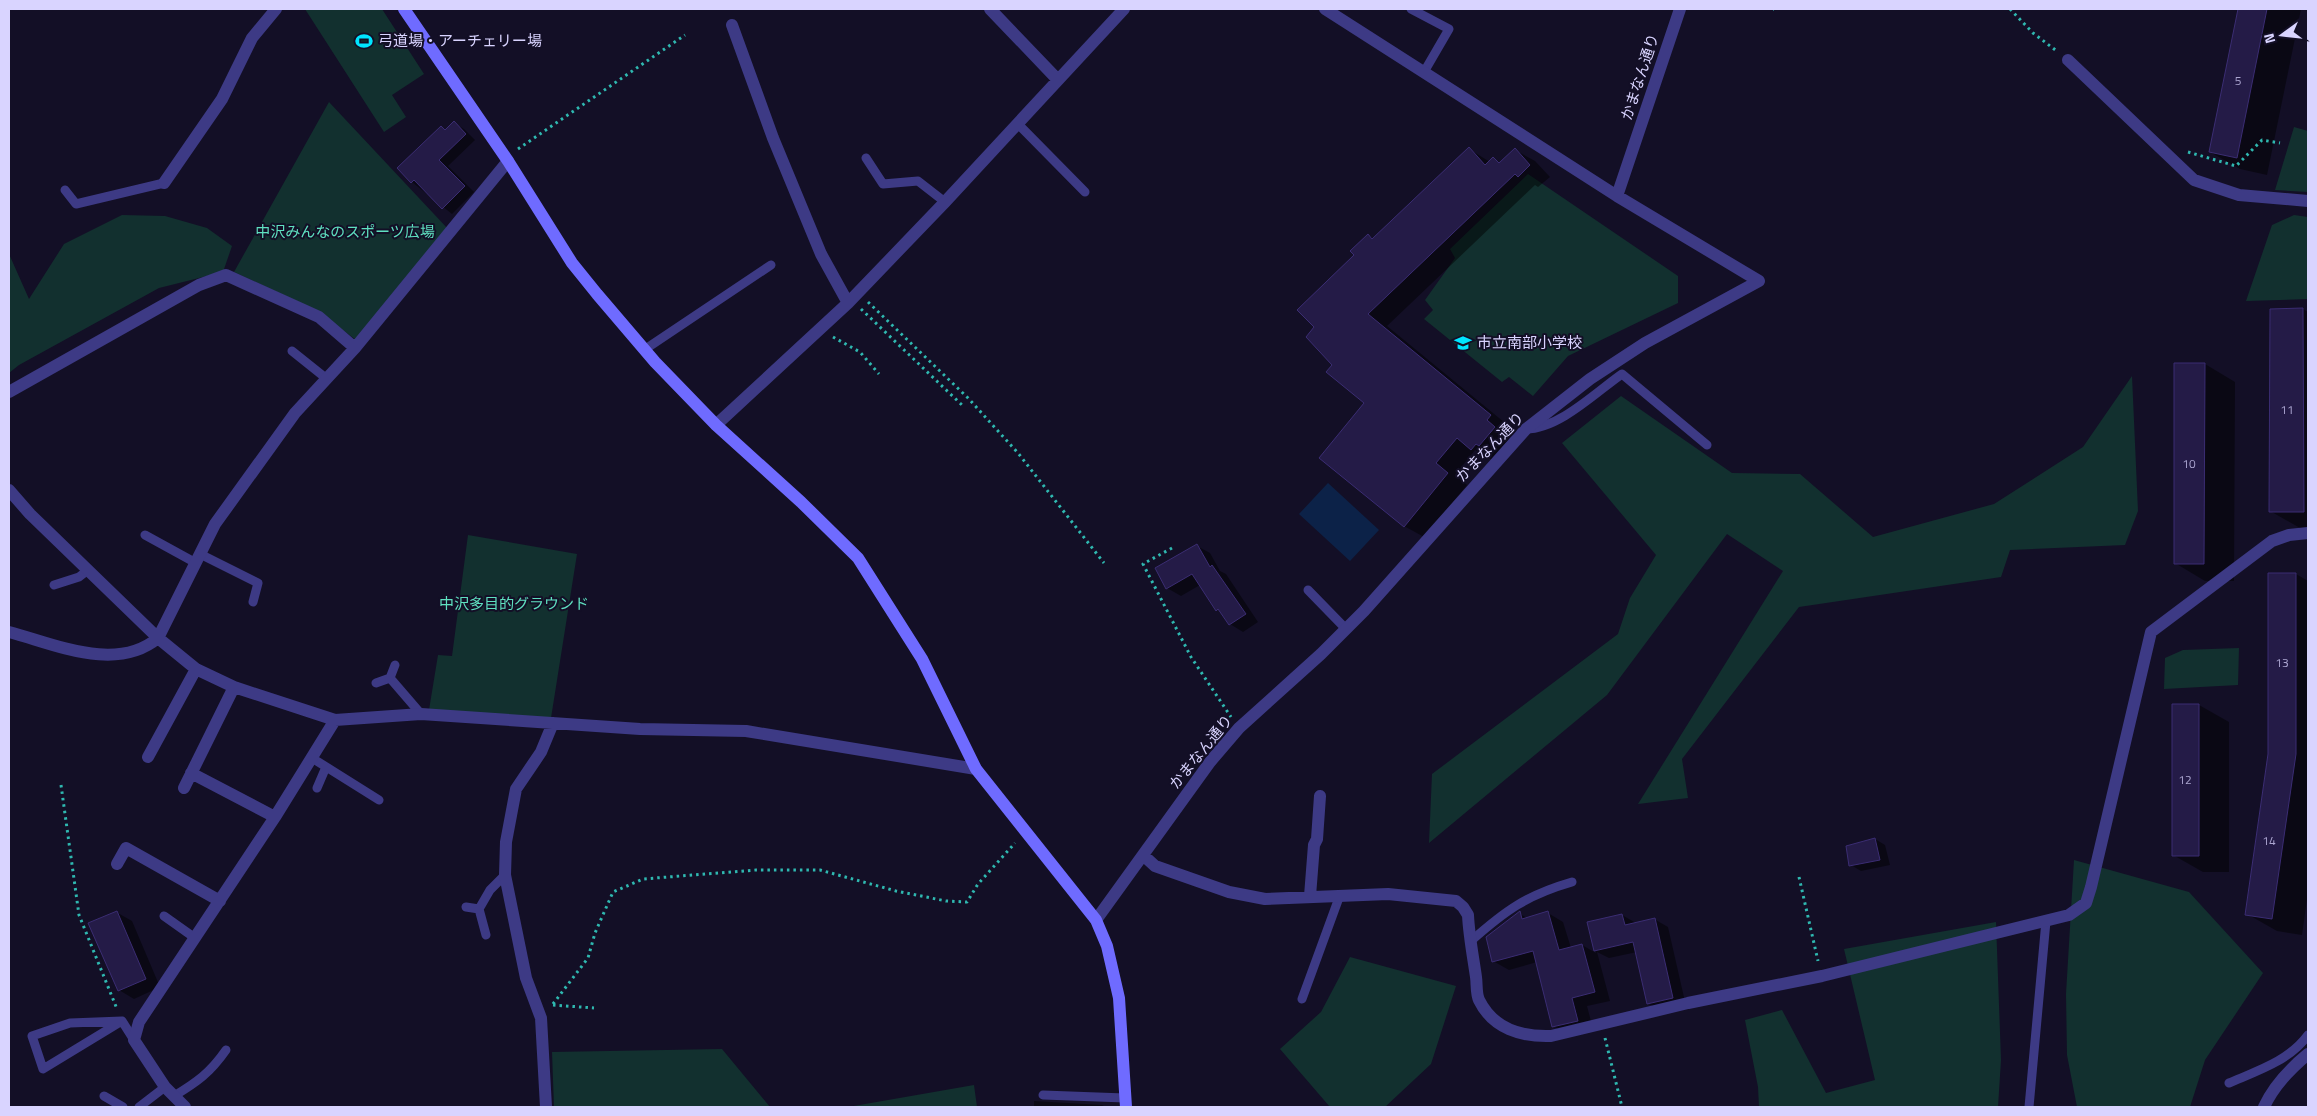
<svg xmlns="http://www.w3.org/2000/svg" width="2317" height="1116" viewBox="0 0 2317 1116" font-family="'Titillium Web','Noto Sans JP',sans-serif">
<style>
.green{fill:#12302f}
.water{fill:#0c2248}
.shadow{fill:#0007}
.building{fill:#241b47;stroke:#3b2d73}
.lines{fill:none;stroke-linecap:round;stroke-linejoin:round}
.path{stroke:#2fb8b0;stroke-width:3;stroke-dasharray:2.5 4;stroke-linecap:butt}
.lane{stroke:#3d3a85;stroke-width:9}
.street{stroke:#3d3a85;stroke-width:12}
.secondary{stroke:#6f6bff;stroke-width:12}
.labels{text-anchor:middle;stroke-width:4;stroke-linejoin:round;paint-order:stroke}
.number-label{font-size:12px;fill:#aca6d1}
.poi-label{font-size:15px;fill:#d9d4ff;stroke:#130f26;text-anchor:start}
.street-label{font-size:15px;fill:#d9d4ff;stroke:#130f26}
.park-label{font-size:15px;fill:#5fe0c0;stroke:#130f26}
</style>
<rect width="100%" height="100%" fill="#130f26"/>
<path class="green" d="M305 9H382L424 74 392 95 406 117 384 132Z
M329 102 448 229 356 340 318 311 234 272Z
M2294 127 2308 131V192L2275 190Z
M1528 174 1678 276V303L1568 356 1533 396 1509 377 1502 382 1424 319 1433 310 1425 300 1455 258 1450 249Z
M122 215 165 216 207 228 232 246 223 272 159 288 19 365 9 373V254L29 299 64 244Z
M2294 215 2308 217V299L2246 301 2272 225Z
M2132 376 2138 511 2125 545 2010 550 2001 577 1799 607 1682 759 1688 798 1638 804 1783 571 1727 534 1607 695 1429 843 1432 774 1618 634 1630 598 1656 555 1562 443 1621 396 1732 473 1800 474 1873 537 1994 504 2083 447Z
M468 535 577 554 551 718 429 710 438 655 452 656Z
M2239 648 2238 685 2164 689 2165 658 2183 650Z
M2074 860 2189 892 2263 973 2205 1060 2190 1107H2077L2067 1055 2066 994Z
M1996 922 2001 1060 1998 1107H1759L1758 1087 1745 1020 1782 1010 1826 1093 1875 1080 1844 949Z
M1350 957 1456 986 1431 1064 1385 1107H1330L1280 1049 1321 1012Z
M722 1049 770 1107H554L552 1052Z
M974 1085 977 1107H848Z"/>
<path class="water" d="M1328 483 1379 530 1350 561 1299 514Z"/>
<path class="shadow" d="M2240 9H2301L2267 175 2240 169 2210 152Z
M454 123 464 129 475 140 448 166 474 192 452 214 412 182 399 168 441 128 446 131Z
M1469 149 1490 162 1493 159 1501 163 1515 150 1535 161 1550 177 1538 187 1535 185 1387 326 1510 427 1506 432 1514 439 1492 460 1475 450 1455 475 1467 485 1424 537 1404 526 1366 403 1333 365 1356 255 1368 235 1374 239Z
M2303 309 2308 312V528H2300L2270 511Z
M2205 364 2235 382 2234 581H2205L2175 563Z
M1197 546 1210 553 1220 571 1226 574 1258 622 1243 632 1230 624 1200 585 1181 596 1167 588Z
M2296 574 2308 581V892L2302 935 2277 931 2247 914Z
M2199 705 2229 722V872H2203L2173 855Z
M1875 839 1885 845 1890 865 1861 871 1851 865Z
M116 912 132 921 160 987 134 999 119 990Z
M1519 913 1527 918 1548 913 1563 922 1571 948 1582 945 1596 953 1589 923 1622 915 1636 923 1654 919 1668 927 1686 1006 1662 1011 1649 1004 1637 952 1609 958 1597 952 1610 1001 1587 1006 1593 1029 1568 1035 1553 1026 1537 962 1509 970 1493 961Z
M1034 1101 1102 1105 1106 1107H1034Z"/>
<path class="building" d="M2238 9H2267L2237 158 2209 152Z
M454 121 466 134 439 160 465 186 442 209 414 180 411 183 397 168 441 126 445 130Z
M1469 147 1485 165 1493 157 1499 163 1515 148 1530 165 1518 177 1515 174 1368 314 1491 415 1487 420 1495 427 1479 446 1476 444 1471 450 1457 438 1436 463 1448 473 1404 527 1319 458 1364 403 1326 372 1332 365 1306 337 1314 327 1297 310 1354 255 1350 251 1368 234 1372 239Z
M2303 308 2304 512H2269L2270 309Z
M2174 363H2205L2204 564H2174Z
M1197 544 1210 567 1212 565 1246 614 1229 625 1218 609 1216 611 1192 574 1166 589 1155 568Z
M2268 573H2296V754L2272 919 2245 915 2268 754Z
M2172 704H2199V856H2172Z
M1875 838 1880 860 1849 866 1846 846Z
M117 911 146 979 118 991 88 923Z
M1520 911 1522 919 1548 911 1559 950 1582 944 1595 992 1572 998 1578 1021 1552 1027 1533 951 1492 962 1486 937Z
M1622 914 1625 925 1655 918 1673 998 1647 1004 1633 942 1594 951 1587 922Z"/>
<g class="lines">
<path class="path" d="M1773 9H1774
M2010 9 2033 33 2058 52
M518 149 685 35
M2188 152 2236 166 2262 140 2280 143
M868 302 968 398 1018 453 1104 563
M861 309 962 405
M833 337 860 352 879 374
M1172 548 1143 564 1191 657 1231 717
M61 785 79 915 117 1009
M1799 877 1818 961
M553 1004 588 958 595 933 613 892 643 879 756 870H820L896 891 946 901 967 902 978 884 1015 843
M553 1005 594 1008
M1605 1038 1622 1107"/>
<path class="lane" d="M1411 9 1449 29 1424 72
M1017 123 1085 192
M866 158 883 184 918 181 945 202
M65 190 76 204 164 183
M644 350 771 265
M292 351 327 379
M1526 429C1559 429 1596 392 1622 374L1707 445
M145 535 196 563
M200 554 258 583 253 602
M54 585 79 577 88 570
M1308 590 1346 629
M390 678 395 665
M376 683 390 678 421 714
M312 758 379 800
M317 788 326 767
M466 907 479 909
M164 916 195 938
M486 935 479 909 490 890 505 875
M1471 941C1506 910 1527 895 1572 882
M1302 999 1340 895
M122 1021 70 1023 32 1036 43 1069 122 1021 134 1040
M2229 1083C2257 1071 2289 1061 2308 1035
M1043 1095 1125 1098
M104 1096 123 1107
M174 1096C197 1082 210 1073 226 1050
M139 1107 165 1087
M2029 1107 2046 921"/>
<path class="street" d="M990 9 1057 79
M732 25 773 138 821 254 848 303
M2068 60 2194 180 2239 195 2308 201
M164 183 222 99 252 38 276 9
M1617 196 1680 9
M9 392 199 285 226 275 319 317 355 348
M716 425 848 303 945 202 1124 9
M9 490 30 514 158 638 196 669 234 687 335 720 421 714 640 729 746 731 976 769
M9 632C55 644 116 673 158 638L215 524 295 413 355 348 508 161
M148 757 196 669
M191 773 275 817
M184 788 234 687
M1143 855 1155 866 1229 892 1265 899 1388 894 1456 901 1463 907 1468 915C1469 936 1473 956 1476 977 1477 984 1476 994 1479 1000 1493 1029 1522 1037 1551 1036L1688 1003 1822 976 2069 915 2086 903 2091 887 2151 632 2272 541 2289 535 2308 533
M117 864 126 848 220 901
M1310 896 1314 845 1317 839 1320 796
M1096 920 1210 762 1239 728 1321 654 1364 611 1526 429 1590 379 1645 343 1759 281 1617 196 1325 9
M185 1107 165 1087 134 1040 139 1022 275 817 335 720
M546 1107 541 1018 526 978 505 875 506 842 516 789 541 752 553 723
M2264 1107C2273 1087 2291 1068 2308 1054"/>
<path class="secondary" d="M404 9 508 161 572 263 597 294 655 362 716 425 801 502 858 558 922 659 976 769 1096 920 1107 946 1119 998 1126 1107"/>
</g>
<defs>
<g id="stadium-bare" transform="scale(1.35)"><path d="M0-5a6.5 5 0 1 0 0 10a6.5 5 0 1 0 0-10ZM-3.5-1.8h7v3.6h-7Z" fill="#00e5ff" stroke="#130f26" stroke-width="2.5" paint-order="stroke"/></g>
<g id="school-bare" transform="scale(1.35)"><path d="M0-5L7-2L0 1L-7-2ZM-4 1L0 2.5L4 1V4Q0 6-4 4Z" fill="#00e5ff" stroke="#130f26" stroke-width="2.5" paint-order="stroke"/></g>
</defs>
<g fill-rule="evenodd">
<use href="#stadium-bare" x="364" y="41"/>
<use href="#school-bare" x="1463" y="343"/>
</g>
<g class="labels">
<g class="number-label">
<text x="2238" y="85">5</text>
<text x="2287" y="414">11</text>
<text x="2189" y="468">10</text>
<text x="2282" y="667">13</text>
<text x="2185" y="784">12</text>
<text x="2269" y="845">14</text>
</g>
<g class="poi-label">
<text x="378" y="46">弓道場・アーチェリー場</text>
<text x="1477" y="348">市立南部小学校</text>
</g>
<g class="street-label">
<text transform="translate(1640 77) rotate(-72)" y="5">かまなん通り</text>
<text transform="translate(1490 447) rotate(-46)" y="5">かまなん通り</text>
<text transform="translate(1201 752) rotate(-51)" y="5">かまなん通り</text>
</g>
<g class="park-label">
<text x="345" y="237">中沢みんなのスポーツ広場</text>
<text x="514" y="609">中沢多目的グラウンド</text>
</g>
</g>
<rect width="2317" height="1116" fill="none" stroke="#d9d4ff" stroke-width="20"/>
<g transform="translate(2282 35) rotate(255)" stroke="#130f26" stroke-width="4" paint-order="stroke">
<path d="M0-4L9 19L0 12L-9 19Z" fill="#d9d4ff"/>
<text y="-8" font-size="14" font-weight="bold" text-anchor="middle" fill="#d9d4ff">N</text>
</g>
</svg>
